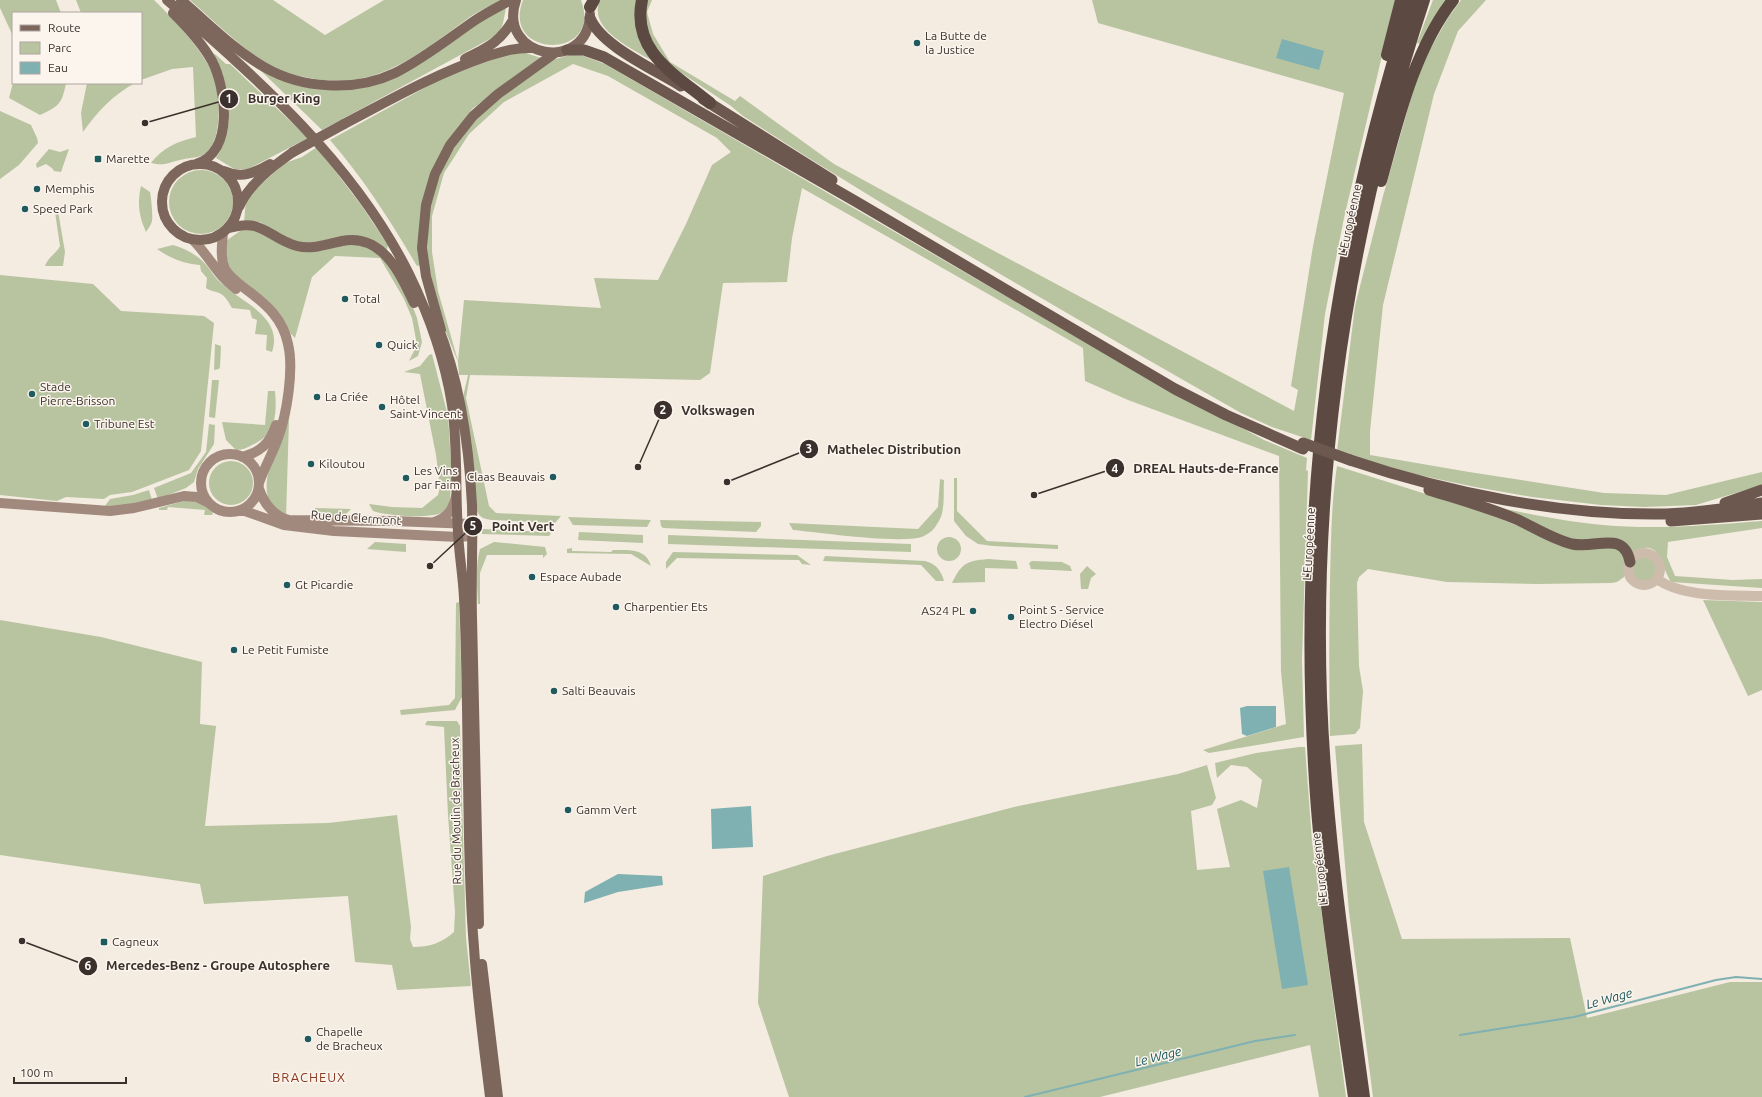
<svg xmlns="http://www.w3.org/2000/svg" width="1762" height="1097" viewBox="0 0 1762 1097" font-family="Ubuntu,sans-serif">
<style>
.green{fill:#b8c4a0;fill-rule:evenodd}
.water{fill:#7fb0b2}
.lines{fill:none;stroke-linecap:round;stroke-linejoin:round}
.stream{stroke:#7fb0b2;stroke-width:2}
.tertiary{stroke:#cdbbac;stroke-width:10}
.secondary{stroke:#a18a7d;stroke-width:10}
.primary{stroke:#7d675c;stroke-width:10}
.trunk{stroke:#6c584f;stroke-width:11}
.motorway{stroke:#5c4a42;stroke-width:12}
.primary-bridge{stroke:#7d675c;stroke-width:10}
.trunk-bridge{stroke:#6c584f;stroke-width:11}
.poi-dot{fill:#1f5a5e;stroke:#fbf5ee;stroke-width:1.5}
.labels{text-anchor:middle;stroke-width:3;stroke-linejoin:round;paint-order:stroke}
.poi-label{font-size:12px;fill:#3b302b;stroke:#fbf5ee;text-anchor:start}
.street-label{font-size:12px;fill:#3b302b;stroke:#fbf5ee}
.water-label{font-size:13px;font-style:italic;fill:#1f5a5e;stroke:#fbf5ee}
.neighbourhood-label{font-size:13px;letter-spacing:1px;fill:#8c3b22;stroke:#fbf5ee}
.leader{fill:none;stroke:#3b302b;stroke-width:1.5}
.callout-dot{fill:#3b302b;stroke:#fbf5ee;stroke-width:1.5}
.mark-label{font-size:12px;text-anchor:middle;font-weight:bold;fill:#fff}
.callout-label{font-size:13px;text-anchor:middle;font-weight:bold;fill:#3b302b;stroke:#fbf5ee;stroke-width:3;stroke-linejoin:round;paint-order:stroke}
</style>
<rect width="100%" height="100%" fill="#f4ebe1"/>
<path class="green" d="M0 0H56L61 13H13V36L0 8Z
M76 0H154C172 17 206 54 214 77 220 95 224 147 201 156 195 158 187 158 180 160 167 163 164 166 151 163 162 148 178 141 196 137L193 67 172 69 141 80V13H81Z
M190 0H273L325 35 384 0H502C494 5 486 7 478 12 467 18 458 26 448 33 407 63 369 88 315 79 298 76 279 72 264 62 237 44 214 21 190 0Z
M523 0H581C604 61 500 59 523 0Z
M600 0H639L645 48 651 60C631 48 587 28 600 0Z
M647 0H652L647 12 653 34 670 62 735 101 740 96 834 164 968 237 1294 411 1298 390 1291 386 1313 246 1344 93 1098 23 1092 0H1395L1344 218 1325 314 1311 440 1272 427 1241 413C1073 317 905 221 743 116L731 106 668 64 653 46 647 29 645 16Z
M1433 0H1449L1422 44 1417 43Z
M1461 0H1486L1458 31 1434 94 1383 305 1370 431V455L1469 472 1604 493 1666 495 1762 472V485L1696 505 1644 507 1601 505 1532 497 1475 487 1404 472 1337 451 1355 306 1383 196 1417 77 1429 51 1448 18Z
M506 8 503 23 499 34 322 130 257 67 275 78 368 85 481 20Z
M514 52H523L541 58 472 109 447 143 433 169 421 265 417 266C391 222 364 179 330 140L446 76Z
M215 54 226 64H230L308 138 248 169H234L216 158C237 126 230 88 212 56Z
M569 55H581L605 64 1083 341 1264 440 1307 458 1306 470 1308 471 1302 660 1304 737 1209 753 1203 750 1286 724 1281 671 1279 456 1128 400 1085 381 1083 348 802 188 792 238 787 282 723 283 710 373 700 380 470 375 466 398 489 506 496 513 561 516 555 523 492 520C481 519 479 516 475 507L463 397 468 375H459L458 362 445 330 427 260 428 205 444 165 459 139 477 118 502 96 549 61ZM573 64 608 76 717 138 731 152 712 165 686 224 658 280 594 278 601 308 464 300 458 361 438 291 432 252V216L444 173 469 134 504 102Z
M13 83H66C62 104 59 106 40 115L9 98Z
M87 83H135C114 94 96 113 83 132L81 113Z
M0 111 31 125 37 138 38 143 19 165 0 179Z
M317 147 361 205 388 245 387 250 373 241 316 245 289 240 260 222H244L246 199 260 185 285 163 302 157Z
M49 149 60 152 69 149 61 172 54 171 52 168 46 164 37 168 36 164Z
M169 202a32 32 0 1 1 64 0a32 32 0 1 1-64 0Z
M141 186 150 192C151 196 153 217 152 221 151 225 148 229 146 232 139 216 137 204 141 186Z
M58 211 65 252 63 266H45C48 257 56 254 60 246L55 212Z
M248 230 258 231 284 246 363 244 385 257 408 294 417 318 422 342 418 356 409 361 417 345 412 318 404 299 380 258 335 256 312 277 295 338 233 275C227 263 225 254 226 241L240 231Z
M173 245C186 249 198 255 207 266 211 271 215 278 221 283 241 302 284 317 272 352L266 350 267 335 255 334 257 320 252 318 250 310 232 308C229 303 225 295 219 293 214 291 210 291 206 288L207 278 201 271 200 265C184 264 170 258 157 249Z
M0 275 93 284 121 311 204 316 214 323 201 451 189 470 132 492 110 495 104 499 66 497 57 501 0 495Z
M215 344 221 346 220 367 219 369 214 370Z
M432 354 448 416 452 477 449 508C441 521 386 516 373 511L369 504 392 507 422 508 438 495 440 487 436 455 420 374 404 372 420 366 429 355Z
M212 380H219L215 418 209 417Z
M268 391H275C277 413 276 434 254 444 248 447 243 450 236 450L226 440 222 422 265 425Z
M289 419 286 518C282 515 277 512 274 508 254 486 280 442 289 419Z
M209 424 215 425 214 444 198 469 194 482 186 488 158 499 154 488 191 473 206 452Z
M209 483a22 22 0 1 1 44 0a22 22 0 1 1-44 0Z
M1337 466 1483 512 1549 538 1614 547 1620 550 1625 560 1624 577 1617 582 1611 583 1536 584 1447 582 1368 569 1359 577 1357 583 1359 666 1363 691 1360 728 1355 734 1330 736C1329 685 1329 633 1330 581 1331 543 1331 505 1337 466Z
M954 478H957V511L987 541 1058 545V549L993 546 978 544 966 536 954 521Z
M940 479 944 480C943 493 946 513 937 524 935 529 928 534 924 536 906 545 816 532 793 530L789 523 918 529 938 507Z
M149 490 152 500 119 507 105 506 110 499 133 495Z
M191 499 203 503 213 513 212 515H204L205 510 168 507 167 510H159V508Z
M1495 507C1531 514 1566 522 1603 525 1656 530 1709 525 1762 521V528L1668 542 1667 557 1675 576 1733 580 1762 579V588L1671 582C1660 565 1661 536 1632 553L1628 546 1573 541Z
M315 508 351 509 344 516 314 515Z
M568 517 651 520 647 527 573 525Z
M660 520 761 522V526L756 532 663 528 661 526Z
M482 529 549 532 551 533 549 536 482 534Z
M579 532 643 535V543L578 540Z
M668 535 911 544V552L668 544Z
M937 549a12 12 0 1 1 24 0a12 12 0 1 1-24 0Z
M375 542 406 544V552L367 549Z
M494 542 545 547 547 554 543 558V555H487L480 573V604H478C477 585 475 567 480 549Z
M572 548V551L611 552 613 550C629 550 646 548 651 566L631 554 567 553V549Z
M673 552 797 555 811 565 802 564 799 560 677 558 666 569V562Z
M825 556 925 561C936 564 941 570 944 581H936L921 565 823 561Z
M1632 569a12 12 0 1 1 24 0a12 12 0 1 1-24 0Z
M988 559 1016 561 1018 569 985 568V582L952 583C962 563 966 561 988 559Z
M1032 561 1062 562 1070 566 1072 571 1031 569 1029 563Z
M1087 566 1096 574 1091 578 1088 589H1081L1080 574Z
M1703 600 1762 602V690L1748 696Z
M459 602 462 697 455 710 401 715 400 710 449 705 455 698 456 603Z
M0 620 101 637 202 662 200 724 216 726 205 826 328 823 397 815 411 927 410 939 413 947C429 947 442 943 454 932L455 912 448 815 444 727 425 725 427 721H457L460 726 466 938 471 986 397 990 392 965 355 962 348 896 204 904 200 884 0 855Z
M1362 744 1364 822 1402 939 1570 938 1587 1018 1730 982H1762V1097H1373L1349 912 1335 746Z
M1299 747H1305L1312 841 1346 1097H1319L1310 1045 1100 1097H789L758 1003 763 876 827 856 1014 807 1178 774 1207 765 1216 798 1212 805 1191 811 1197 870 1230 867 1217 809 1241 800 1257 808 1262 780 1247 767 1231 765 1217 778 1215 763 1256 753Z"/>
<path class="water" d="M1282 39 1324 51 1319 70 1276 58Z
M1247 706H1276V727L1247 736 1242 734 1240 708Z
M751 806 753 847 712 849 711 809Z
M1289 867 1308 985 1282 989 1263 871Z
M618 874 662 876 663 885 618 892 584 903 585 892Z"/>
<g class="lines">
<path class="stream" d="M1460 1035 1574 1017 1716 980 1736 977 1762 979
M1025 1097 1255 1041 1295 1035"/>
<path class="tertiary" d="M1628 569a16 16 0 1 1 32 0a16 16 0 1 1-32 0Z
M1657 579C1683 598 1730 595 1762 596"/>
<path class="secondary" d="M223 233C222 244 220 258 225 269 230 278 239 284 247 290 267 305 283 319 288 344 294 369 287 414 278 438 273 453 264 468 259 483
M193 240C210 257 216 274 236 289
M201 483a29 29 0 1 1 58 0a29 29 0 1 1-58 0Z
M242 457C261 452 270 443 276 425
M259 489C264 503 273 516 289 520L393 521 472 524
M0 503 110 511 134 508 184 496 197 497 207 502
M242 510 284 525 334 531 458 537 471 536
M434 522C448 518 453 509 456 496"/>
<path class="primary" d="M167 0C259 80 354 163 409 274 429 315 445 360 452 405 458 447 455 490 458 532 459 554 463 576 464 598 467 658 467 718 468 779 469 835 469 891 474 947 477 997 484 1047 490 1097
M181 0C208 23 233 49 264 67 302 89 355 92 395 73 423 59 448 39 474 21 486 13 498 7 511 0
M516 0C496 58 588 75 590 14
M173 13C187 27 202 43 212 61 226 88 235 152 196 164
M465 59C488 47 499 43 513 20
M344 124C390 100 435 74 485 57 501 52 515 47 533 48
M162 202a38 38 0 1 1 76 0a38 38 0 1 1-76 0Z
M224 171C242 179 254 173 270 164
M239 207C249 184 273 166 293 152
M229 228C264 218 268 238 297 246 312 250 327 244 342 241 382 233 400 273 414 303
M437 324C460 381 469 444 472 505 473 543 471 580 472 618 474 720 477 822 479 924
M441 330 426 276 422 248 426 205 435 174 450 145 473 116 498 94 555 53
M482 964 498 1097"/>
<path class="trunk" d="M590 18C601 46 656 70 681 86
M567 50H584L604 57 855 201 1175 389 1226 415 1303 449
M703 99 832 180
M1350 460C1448 493 1562 516 1666 514 1698 513 1730 508 1762 503
M1429 490C1458 499 1487 507 1516 519 1534 527 1552 539 1572 544 1596 549 1624 530 1630 562
M1725 503 1762 490
M1671 521 1762 514"/>
<path class="motorway" d="M642 0C631 52 676 75 710 103
M590 7 594 0
M1387 55 1401 0
M1381 181C1398 120 1414 50 1453 0
M1354 1097C1338 987 1320 876 1314 765 1299 505 1332 247 1412 0
M1364 1097C1346 964 1326 832 1321 698 1313 461 1350 225 1424 0"/>
<path class="primary-bridge" d="M293 152 344 124"/>
<path class="trunk-bridge" d="M1303 443 1350 460"/>
</g>
<g class="poi-dot">
<circle cx="917" cy="43" r="4"/>
<rect x="94" y="155" width="8" height="8" rx="2"/>
<circle cx="37" cy="189" r="4"/>
<circle cx="25" cy="209" r="4"/>
<circle cx="345" cy="299" r="4"/>
<circle cx="379" cy="345" r="4"/>
<circle cx="32" cy="394" r="4"/>
<circle cx="317" cy="397" r="4"/>
<circle cx="382" cy="407" r="4"/>
<circle cx="86" cy="424" r="4"/>
<circle cx="311" cy="464" r="4"/>
<circle cx="553" cy="477" r="4"/>
<circle cx="406" cy="478" r="4"/>
<circle cx="532" cy="577" r="4"/>
<circle cx="287" cy="585" r="4"/>
<circle cx="616" cy="607" r="4"/>
<circle cx="973" cy="611" r="4"/>
<circle cx="1011" cy="617" r="4"/>
<circle cx="234" cy="650" r="4"/>
<circle cx="554" cy="691" r="4"/>
<circle cx="568" cy="810" r="4"/>
<rect x="100" y="938" width="8" height="8" rx="2"/>
<circle cx="308" cy="1039" r="4"/>
</g>
<g class="labels">
<g class="poi-label">
<text x="925" y="40">La Butte de<tspan x="925" dy="14">la Justice</tspan></text>
<text x="106" y="163">Marette</text>
<text x="45" y="193">Memphis</text>
<text x="33" y="213">Speed Park</text>
<text x="353" y="303">Total</text>
<text x="387" y="349">Quick</text>
<text x="40" y="391">Stade<tspan x="40" dy="14">Pierre-Brisson</tspan></text>
<text x="325" y="401">La Criée</text>
<text x="390" y="404">Hôtel<tspan x="390" dy="14">Saint-Vincent</tspan></text>
<text x="94" y="428">Tribune Est</text>
<text x="319" y="468">Kiloutou</text>
<text x="414" y="475">Les Vins<tspan x="414" dy="14">par Faim</tspan></text>
<text x="545" y="481" text-anchor="end">Claas Beauvais</text>
<text x="540" y="581">Espace Aubade</text>
<text x="295" y="589">Gt Picardie</text>
<text x="624" y="611">Charpentier Ets</text>
<text x="1019" y="614">Point S - Service<tspan x="1019" dy="14">Electro Diésel</tspan></text>
<text x="965" y="615" text-anchor="end">AS24 PL</text>
<text x="242" y="654">Le Petit Fumiste</text>
<text x="562" y="695">Salti Beauvais</text>
<text x="576" y="814">Gamm Vert</text>
<text x="112" y="946">Cagneux</text>
<text x="316" y="1036">Chapelle<tspan x="316" dy="14">de Bracheux</tspan></text>
</g>
<g class="street-label">
<text transform="translate(1350 220) rotate(-78)" y="4">L'Européenne</text>
<text transform="translate(356 518) rotate(4)" y="4">Rue de Clermont</text>
<text transform="translate(1309 544) rotate(-87)" y="4">L'Européenne</text>
<text transform="translate(456 811) rotate(-91)" y="4">Rue du Moulin de Bracheux</text>
<text transform="translate(1320 869) rotate(-96)" y="4">L'Européenne</text>
</g>
<g class="water-label">
<text transform="translate(1609 998) rotate(-15)" y="5">Le Wage</text>
<text transform="translate(1158 1056) rotate(-14)" y="5">Le Wage</text>
</g>
<g class="neighbourhood-label">
<text x="309" y="1082">BRACHEUX</text>
</g>
</g>
<path class="leader" d="M145 123L229 99M638 467L663 410M727 482L809 449M1034 495L1115 468M430 566L473 526M22 941L88 966"/>
<g class="callout-dot">
<circle cx="145" cy="123" r="4"/>
<circle cx="638" cy="467" r="4"/>
<circle cx="727" cy="482" r="4"/>
<circle cx="1034" cy="495" r="4"/>
<circle cx="430" cy="566" r="4"/>
<circle cx="22" cy="941" r="4"/>
<circle cx="229" cy="99" r="10"/>
<circle cx="663" cy="410" r="10"/>
<circle cx="809" cy="449" r="10"/>
<circle cx="1115" cy="468" r="10"/>
<circle cx="473" cy="526" r="10"/>
<circle cx="88" cy="966" r="10"/>
</g>
<g class="mark-label">
<text x="229" y="103">1</text>
<text x="663" y="414">2</text>
<text x="809" y="453">3</text>
<text x="1115" y="473">4</text>
<text x="473" y="530">5</text>
<text x="88" y="970">6</text>
</g>
<g class="callout-label">
<text x="284" y="103">Burger King</text>
<text x="718" y="415">Volkswagen</text>
<text x="894" y="454">Mathelec Distribution</text>
<text x="1206" y="473">DREAL Hauts-de-France</text>
<text x="523" y="531">Point Vert</text>
<text x="218" y="970">Mercedes-Benz - Groupe Autosphere</text>
</g>
<rect x="12" y="12" width="130" height="72" fill="#fbf5ee" stroke="#aea6a0"/>
<rect x="20" y="25" width="20" height="6" fill="#7d675c" stroke="#aea6a0"/>
<text x="48" y="32" font-size="12" fill="#3b302b">Route</text>
<rect x="20" y="42" width="20" height="12" fill="#b8c4a0" stroke="#aea6a0"/>
<text x="48" y="52" font-size="12" fill="#3b302b">Parc</text>
<rect x="20" y="62" width="20" height="12" fill="#7fb0b2" stroke="#aea6a0"/>
<text x="48" y="72" font-size="12" fill="#3b302b">Eau</text>
<path d="M14 1077v6h112v-6" fill="none" stroke="#3b302b" stroke-width="2"/>
<text x="20" y="1077" font-size="12" fill="#3b302b" stroke="#fbf5ee" stroke-width="3" paint-order="stroke">100 m</text>
</svg>
